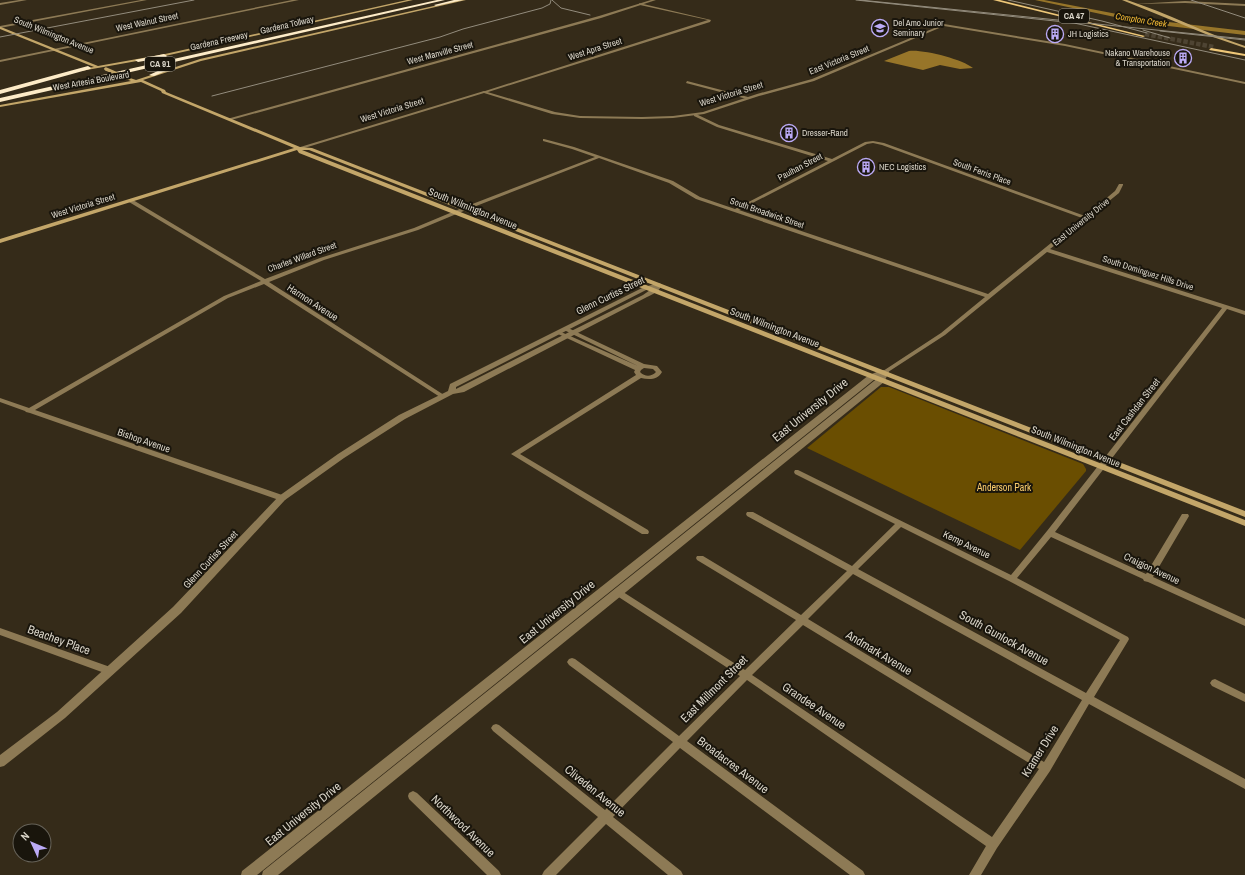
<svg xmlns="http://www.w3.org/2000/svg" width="1245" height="875" viewBox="0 0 1245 875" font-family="'Archivo Narrow',sans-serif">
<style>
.green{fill:#6a4e01}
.water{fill:#977529}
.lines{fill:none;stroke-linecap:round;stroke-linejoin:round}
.river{fill:#977529;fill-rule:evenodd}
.primary-tunnel{stroke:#4e4433;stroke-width:4.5;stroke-dasharray:4.5 2;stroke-linecap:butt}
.minor{fill:#8d7a55;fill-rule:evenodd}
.tertiary{fill:#8d7a55;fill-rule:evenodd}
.secondary{fill:#c3a669;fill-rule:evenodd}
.primary{fill:#eec778;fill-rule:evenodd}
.motorway{fill:#fdebc7;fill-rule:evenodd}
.tram{stroke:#938c7d;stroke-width:1}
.rail{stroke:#938c7d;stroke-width:1}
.secondary-bridge-far1{stroke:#c3a669;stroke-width:3.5}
.secondary-bridge{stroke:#c3a669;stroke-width:4.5}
.labels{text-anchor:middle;stroke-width:4;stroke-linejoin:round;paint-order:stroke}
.shield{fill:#19150c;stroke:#a09b90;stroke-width:1}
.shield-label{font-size:9px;font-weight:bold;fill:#dad5c9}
.far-water-label{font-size:9px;font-style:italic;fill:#f8be35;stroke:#19150c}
.far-street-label{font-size:9px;fill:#dad5c9;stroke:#19150c}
.far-poi-label{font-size:9px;fill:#dad5c9;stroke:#19150c;text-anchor:start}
.street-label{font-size:10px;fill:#dad5c9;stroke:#19150c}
.park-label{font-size:10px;fill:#fbcd6d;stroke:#19150c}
.near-street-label{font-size:12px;fill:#dad5c9;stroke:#19150c}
</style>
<rect width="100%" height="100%" fill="#352b19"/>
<path class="green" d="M881 387H889L1083 464 1086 469V471L1020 550 807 448Z"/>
<path class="water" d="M909 51C922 49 962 59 973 68L960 69 940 65 923 70 884 61Z"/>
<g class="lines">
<path class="river" d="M1035 0H1044L1143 19 1245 31V35L1143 23Z"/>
<path class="primary-tunnel" d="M1145 34 1214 47"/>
<path class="minor" d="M141 0H147L0 28V26Z
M639 3 711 20 710 22 485 93 482 92 708 20 640 5Z
M687 81 748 97 749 98 747 99 686 83Z
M694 114H696L719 125 832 159 865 142 873 141 884 143 1085 216 1115 191 1119 184H1123V185L1119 193 1050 249 1245 311V315L1227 309 1055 532 1146 574 1182 514H1188L1189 516 1153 577 1245 619V626L1148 582 1144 581 1143 579 1051 537 1017 578 1128 637 1129 639 1128 641 1094 697 1245 779V789L1089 704 1050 771 997 848 981 875H969L986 846 747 680 687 741 863 871 865 875H850L680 748 613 817 681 871 683 875H668L606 824 556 875H542L544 871 598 817 493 731 491 728 493 725 496 724 499 725 605 810 673 742 569 665 567 662 569 659 572 658 575 659 679 736 740 676 614 594 613 592 614 590 617 589 620 590 745 670 796 620 697 560 696 558 697 556H703L801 615 847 571 747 516 746 514 747 512H753L852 566 895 524 795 474 794 472 795 470H798L1011 575 1047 531 1222 308 1047 252 945 335 885 374 882 372 883 371 941 333 985 297 696 199 669 183 599 158 466 210 418 230 324 260 269 282 444 395 445 396 444 397H440L264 284 228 298 35 410 285 496 286 498 285 500H279L30 413 26 412 25 411 0 402V398L29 408 224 296 261 281 129 202V200H133L265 279 320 258 414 228 462 208 595 157 572 149 543 141V139H544L574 147 673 181 700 197 735 209 828 161 717 127 694 116ZM873 143 882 145 1082 218 988 294 739 210 867 144ZM901 527 1009 581 1120 640 1086 693 858 569ZM853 574 1082 700 1044 762 808 619ZM803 625 1039 769 992 837 752 675Z
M566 327 644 364 657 366 662 372C658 380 649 380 641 378L520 454 648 530 649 532 648 534H642L511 454 636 375 634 372 635 370 556 333 557 332H561L638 366 564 330V328ZM644 368 653 369 656 372C651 377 645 377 640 372L641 370Z
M0 628 113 668 115 671 113 674 110 675 0 635Z
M1215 679 1245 694V702L1212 686 1210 683 1212 680Z
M413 791 417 793 499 871 501 875H487L409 799 408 796 409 793Z"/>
<path class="tertiary" d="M19 0H27L0 5V3Z
M292 0H299L0 62V60Z
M651 0H656L601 18 231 120 227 119 599 16Z
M1185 1 1245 4V6L1185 3 1135 4Z
M944 24 1065 44 1245 82V84L1065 46 944 26 814 81 759 96 704 114 673 118 642 119 580 118 552 114 484 93 301 149 297 148 484 91 555 112 580 116 642 117 673 116 703 112 757 94 812 79Z
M659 283 661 284C662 290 653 294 647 297L464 392 453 394 405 419 344 458 285 500 181 613 65 718 4 766 0 767V755L57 712 173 607 279 496 338 454 399 415 448 391 450 384 644 287ZM653 288 643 295 456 389V387L648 289Z
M882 370H888L889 372 884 382 278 875H262L263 871 879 377 875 379 257 875H241L242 871 869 375Z"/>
<path class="secondary" d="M407 0H413L165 56 81 71 80 69 94 67 0 29V27H1L98 66 165 54Z
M460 0H466L201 61 143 80 165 90 166 92 300 147 312 148 1245 511V517L309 150H302L1245 520V526L299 153 297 150 0 243V239L294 148 162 93 161 91 141 82 0 107V105L131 81 123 78 124 76 136 80 200 59Z
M1122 0H1127C1167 13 1205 33 1245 46V48L1213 37Z"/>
<path class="primary" d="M993 0H1000L1145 36 1143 37Z
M1211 48 1245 54V56L1209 50Z"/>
<path class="motorway" d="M437 0H445L0 102V98Z
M454 0H463L436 6 434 5Z
M164 54 167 56 166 57 138 62 135 60Z
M171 65 174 67 173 68 154 76 149 75Z
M88 66 91 68 90 69 0 94V90Z"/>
<path class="tram" d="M860 0 1245 39"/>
<path class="rail" d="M552 0 561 8 590 15
M856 0 1074 23 1245 60
M1008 0 1102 21 1147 33
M1191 0 1245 18
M1143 30 1170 38
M1160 31 1245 40
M0 37 194 0
M212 96 440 37 463 29 542 8 550 4 551 0"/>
<path class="secondary-bridge-far1" d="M106 69 122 76"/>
<path class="secondary-bridge" d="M119 75 124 77"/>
</g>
<defs>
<g id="school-ring" transform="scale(0.9)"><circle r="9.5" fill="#19150c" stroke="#bbaaf6" stroke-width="1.5"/><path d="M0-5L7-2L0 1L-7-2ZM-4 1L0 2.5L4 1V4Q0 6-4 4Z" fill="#bbaaf6"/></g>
<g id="building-ring" transform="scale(0.9)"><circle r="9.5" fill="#19150c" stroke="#bbaaf6" stroke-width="1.5"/><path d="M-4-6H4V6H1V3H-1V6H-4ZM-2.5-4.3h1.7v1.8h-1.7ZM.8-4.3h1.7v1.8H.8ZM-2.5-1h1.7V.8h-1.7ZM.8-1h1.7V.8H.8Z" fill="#bbaaf6"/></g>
</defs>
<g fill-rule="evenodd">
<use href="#school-ring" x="880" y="28"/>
<use href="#building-ring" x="1055" y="34"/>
<use href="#building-ring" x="1183" y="58"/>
<use href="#building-ring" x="789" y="133"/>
<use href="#building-ring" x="866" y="167"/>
</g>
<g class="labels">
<g class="shield">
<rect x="1059" y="9" width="30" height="14" rx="3"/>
<rect x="145" y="57" width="30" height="14" rx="3"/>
</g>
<g class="shield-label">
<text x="1074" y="19">CA 47</text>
<text x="160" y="67">CA 91</text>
</g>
<g class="far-water-label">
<text transform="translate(1141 20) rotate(9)" y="3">Compton Creek</text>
</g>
<g class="far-street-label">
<text transform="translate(147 22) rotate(-12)" y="3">West Walnut Street</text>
<text transform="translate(287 25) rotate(-13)" y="3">Gardena Tollway</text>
<text transform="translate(54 35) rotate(22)" y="3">South Wilmington Avenue</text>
<text transform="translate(219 41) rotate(-13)" y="3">Gardena Freeway</text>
<text transform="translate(595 49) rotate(-18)" y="3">West Apra Street</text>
<text transform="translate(440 53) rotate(-15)" y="3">West Manville Street</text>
<text transform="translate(839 60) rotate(-22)" y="3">East Victoria Street</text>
<text transform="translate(91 81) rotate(-10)" y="3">West Artesia Boulevard</text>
<text transform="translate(731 94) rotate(-17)" y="3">West Victoria Street</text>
<text transform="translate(392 110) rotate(-17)" y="3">West Victoria Street</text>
<text transform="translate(800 167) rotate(-28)" y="3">Paulhan Street</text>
<text transform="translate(982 172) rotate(20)" y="3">South Ferris Place</text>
<text transform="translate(83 206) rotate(-17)" y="3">West Victoria Street</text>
<text transform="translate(767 213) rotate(19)" y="3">South Broadwick Street</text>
<text transform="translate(1081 222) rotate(-39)" y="3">East University Drive</text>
<text transform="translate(302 257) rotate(-20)" y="3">Charles Willard Street</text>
<text transform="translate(1148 273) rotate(18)" y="3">South Dominguez Hills Drive</text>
</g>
<g class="far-poi-label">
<text x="893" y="26">Del Amo Junior<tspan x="893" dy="10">Seminary</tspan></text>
<text x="1068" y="37">JH Logistics</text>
<text x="1170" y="56" text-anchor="end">Nakano Warehouse<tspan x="1170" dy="10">&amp; Transportation</tspan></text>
<text x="802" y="136">Dresser-Rand</text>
<text x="879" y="170">NEC Logistics</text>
</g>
<g class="street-label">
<text transform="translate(473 208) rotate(22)" y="4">South Wilmington Avenue</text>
<text transform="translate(610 295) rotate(-26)" y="4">Glenn Curtiss Street</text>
<text transform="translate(313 302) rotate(33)" y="4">Harmon Avenue</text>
<text transform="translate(775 327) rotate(21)" y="4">South Wilmington Avenue</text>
<text transform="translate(1134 409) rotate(-52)" y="4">East Cashdan Street</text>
<text transform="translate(144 440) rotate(19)" y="4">Bishop Avenue</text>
<text transform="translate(1076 446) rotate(22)" y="4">South Wilmington Avenue</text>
<text transform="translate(967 544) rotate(26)" y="4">Kemp Avenue</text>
<text transform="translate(210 559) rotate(-47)" y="4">Glenn Curtiss Street</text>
<text transform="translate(1152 568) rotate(25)" y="4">Craigjon Avenue</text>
</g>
<g class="park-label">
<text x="1004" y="491">Anderson Park</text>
</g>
<g class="near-street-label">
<text transform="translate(810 410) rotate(-39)" y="4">East University Drive</text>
<text transform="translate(557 612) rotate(-39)" y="4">East University Drive</text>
<text transform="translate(1004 638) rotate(29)" y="4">South Gunlock Avenue</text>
<text transform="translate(59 640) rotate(20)" y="4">Beachey Place</text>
<text transform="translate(879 653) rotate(31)" y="4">Andmark Avenue</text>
<text transform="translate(714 689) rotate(-45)" y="4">East Millmont Street</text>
<text transform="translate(814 706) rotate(34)" y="4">Grandee Avenue</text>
<text transform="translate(1040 751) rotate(-58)" y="4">Kramer Drive</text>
<text transform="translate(733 765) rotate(37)" y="4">Broadacres Avenue</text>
<text transform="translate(595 791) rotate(39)" y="4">Cliveden Avenue</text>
<text transform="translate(303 814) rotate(-39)" y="4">East University Drive</text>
<text transform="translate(463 826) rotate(44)" y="4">Northwood Avenue</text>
</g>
</g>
<g transform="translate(32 843) rotate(314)"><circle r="19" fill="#19150c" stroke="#666258"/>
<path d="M0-3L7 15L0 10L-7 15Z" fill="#bbaaf6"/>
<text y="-6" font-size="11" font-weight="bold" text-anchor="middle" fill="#dad5c9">N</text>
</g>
</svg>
